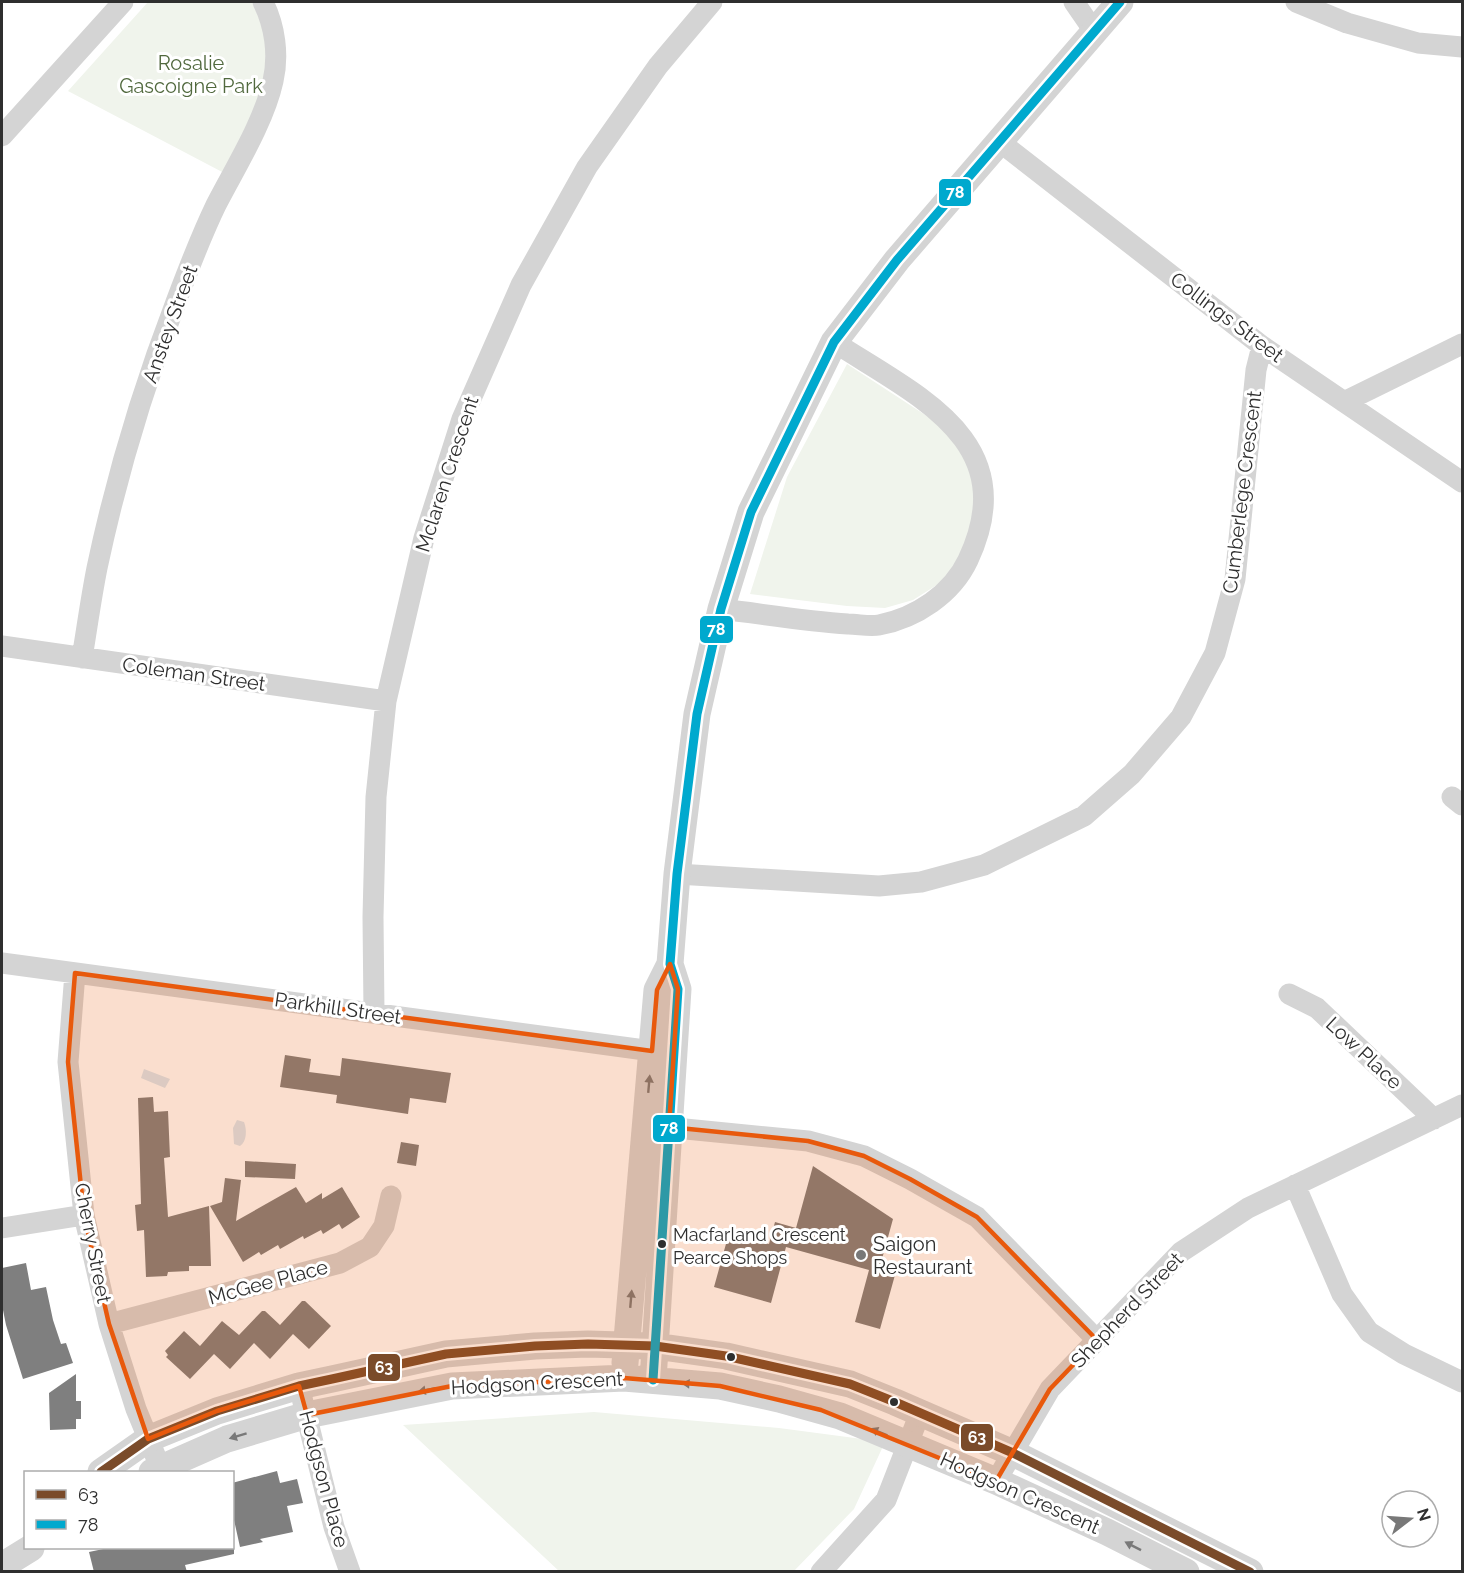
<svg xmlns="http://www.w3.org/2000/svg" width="1464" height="1573" viewBox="0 0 1464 1573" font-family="Raleway,sans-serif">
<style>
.green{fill:#f0f4ec}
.water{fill:#dae7f0}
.building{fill:#7f7f7f}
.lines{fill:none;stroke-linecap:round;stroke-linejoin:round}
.minor{stroke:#d4d4d4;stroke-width:21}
.tertiary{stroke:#d4d4d4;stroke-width:27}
.bus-1-casing{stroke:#fff;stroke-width:14}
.bus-2-casing{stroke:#fff;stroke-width:14}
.bus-1{stroke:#7a4b2a;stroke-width:9}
.bus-2{stroke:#00a9ce;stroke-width:9}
.oneway{fill:#797979}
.marked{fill:#e8590c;fill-opacity:0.2;stroke:#e8590c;stroke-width:4.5;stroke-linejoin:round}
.bus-dot{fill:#2f2f2f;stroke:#fff;stroke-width:2}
.poi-dot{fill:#787878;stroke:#fff;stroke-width:2}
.labels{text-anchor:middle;stroke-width:6;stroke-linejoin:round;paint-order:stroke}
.bus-label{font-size:18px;fill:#2f2f2f;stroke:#fff;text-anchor:start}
.park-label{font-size:20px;fill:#51693e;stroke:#fff}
.street-label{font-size:20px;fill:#2f2f2f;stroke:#fff}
.poi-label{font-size:20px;fill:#2f2f2f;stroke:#fff;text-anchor:start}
.line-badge{stroke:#fff;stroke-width:2}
.badge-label{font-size:16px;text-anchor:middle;font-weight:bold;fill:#fff}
</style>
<rect width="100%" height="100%" fill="#fff"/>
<path class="green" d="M148 2H252L270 44 269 81 226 174 68 91Z
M847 364 936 422 960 447 973 473 977 504 960 559 940 583 913 600 885 608 847 606 750 594 787 477Z
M594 1412 779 1428 885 1442 854 1509 794 1571 560 1572 403 1425Z"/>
<path class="water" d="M144 1069 170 1079 165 1088 141 1078Z
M237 1120 244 1122C247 1129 247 1142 240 1146L234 1144 233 1128Z"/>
<path class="building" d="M285 1055 311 1059 309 1072 340 1076 342 1058 451 1073 446 1103 410 1098 408 1114 336 1103 337 1095 280 1087Z
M153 1097 154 1112 168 1111 170 1157 164 1158 168 1217 209 1206 211 1266H189V1271L168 1272 167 1276 146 1277 144 1230 137 1231 135 1205 141 1204 138 1098Z
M401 1142 419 1145 416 1166 397 1163Z
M245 1161 296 1164 295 1179 245 1177Z
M813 1166 893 1219 879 1270 895 1275 880 1329 855 1322 869 1270 786 1247 771 1303 714 1287 729 1233 769 1244 775 1222 796 1228Z
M225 1178 241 1180 236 1221 296 1187 306 1203 322 1193V1199L342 1187 360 1217 342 1229 339 1224 323 1234 321 1230 304 1239 303 1236 280 1249 278 1245 261 1255 259 1252 243 1262 210 1206 222 1202Z
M26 1263 31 1290 46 1287 53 1320 61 1344 66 1343 73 1363 23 1379 6 1325 2 1305V1268Z
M302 1301H305L331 1326 309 1349 293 1334 270 1359 254 1343 230 1369 214 1354 190 1379 166 1357 168 1355 165 1351 184 1331 200 1346 222 1321 239 1335 262 1311H265L280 1325Z
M76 1374V1401H81V1419H76V1429L50 1430 49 1393Z
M277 1471 280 1483 297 1479 303 1503 287 1506 293 1532 260 1539 263 1542 240 1547 232 1511V1483Z
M108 1548H234V1554L185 1565 187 1572H94L89 1552Z"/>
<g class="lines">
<path class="minor" d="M1074 2 1094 31
M1296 2 1347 23 1418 43 1462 47
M2 136 123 2
M1000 142 1262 346 1462 482
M1344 402 1462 344
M721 609C763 614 805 621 848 624 858 624 870 627 879 625 916 618 952 594 968 560 1024 441 917 396 834 342
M2 646 386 701
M82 658C87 628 91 598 97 568 116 478 143 388 176 302 188 270 201 236 216 205 235 168 264 122 273 81 279 55 275 26 263 2
M1452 797 1462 805
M677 874 879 886 921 882 984 865 1084 816 1132 774 1181 717 1215 653 1235 579 1256 370 1262 346
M2 963 667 1053
M75 973 68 1062 84 1215 109 1324 136 1409 160 1467
M1289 994 1317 1008 1434 1119
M374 1012 373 917 376 797 386 701 424 538 462 419 521 285 587 167 658 66 712 2
M655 1126 808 1141 864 1156 910 1179 977 1217 1097 1340
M1295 1185 1342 1294 1369 1332 1404 1354 1462 1382
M2 1228 84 1215
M109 1324 340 1263 370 1247 384 1226 391 1196
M299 1386 334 1527 350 1572
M996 1481 1050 1389 1181 1252 1248 1208 1462 1105
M821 1572 886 1500 920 1413"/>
<path class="tertiary" d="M625 1363 657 990 670 964
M653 1380 678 989 670 964 677 874 697 714 721 609 751 512 834 342 897 260 1120 2
M101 1472 148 1439 217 1411 299 1386 332 1379 446 1354 535 1346 588 1344 655 1346 726 1356 850 1384 895 1402 1013 1453 1250 1572
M152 1472 227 1439 307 1415 452 1386 624 1378 720 1386 779 1399 840 1416 996 1481 1107 1532 1186 1572
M2 1566 31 1548"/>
<g class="bus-1-casing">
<path id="bus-1" d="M101 1472 148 1439 217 1411 299 1386 332 1379 446 1354 535 1346 588 1344 655 1346 726 1356 850 1384 895 1402 1013 1453 1250 1572"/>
</g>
<g class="bus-2-casing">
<path id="bus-2" d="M653 1380 678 989 670 964 677 874 697 714 721 609 751 512 834 342 897 260 1120 2"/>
</g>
<use href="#bus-1" class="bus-1"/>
<use href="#bus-2" class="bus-2"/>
</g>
<defs><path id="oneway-solid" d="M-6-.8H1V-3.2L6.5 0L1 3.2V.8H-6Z" transform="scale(1.5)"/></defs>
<g class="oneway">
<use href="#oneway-solid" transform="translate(649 1084) rotate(-85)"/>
<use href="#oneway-solid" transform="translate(631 1299) rotate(-85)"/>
<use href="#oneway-solid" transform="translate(691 1384) rotate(-175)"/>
<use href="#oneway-solid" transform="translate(427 1390) rotate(169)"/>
<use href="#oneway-solid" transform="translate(879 1432) rotate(-158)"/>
<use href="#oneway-solid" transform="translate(238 1436) rotate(163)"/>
<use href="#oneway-solid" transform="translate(1133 1546) rotate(-153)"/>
</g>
<path class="marked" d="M670 964 678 989 669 1127 808 1141 864 1156 910 1179 977 1217 1097 1340 1050 1389 996 1481 821 1410 720 1386 624 1378 452 1386 307 1415 299 1386 217 1411 148 1439 109 1324 84 1215 68 1062 75 973 652 1051 657 990Z"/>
<g class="bus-dot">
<circle cx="662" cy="1244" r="5"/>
<circle cx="731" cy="1357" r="5"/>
<circle cx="894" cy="1402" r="5"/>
</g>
<circle class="poi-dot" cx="861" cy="1255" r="6"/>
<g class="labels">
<g class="bus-label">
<text x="673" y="1241">Macfarland Crescent<tspan x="673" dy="23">Pearce Shops</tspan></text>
</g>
<g class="park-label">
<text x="191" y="70">Rosalie<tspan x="191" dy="23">Gascoigne Park</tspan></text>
</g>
<g class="street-label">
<text transform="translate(1227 317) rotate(37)" y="7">Collings Street</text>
<text transform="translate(170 324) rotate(-70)" y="7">Anstey Street</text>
<text transform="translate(447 474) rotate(-72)" y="7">Mclaren Crescent</text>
<text transform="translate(1242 492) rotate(-83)" y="7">Cumberlege Crescent</text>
<text transform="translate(194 674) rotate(8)" y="7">Coleman Street</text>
<text transform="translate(338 1008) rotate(8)" y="7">Parkhill Street</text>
<text transform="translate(1364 1053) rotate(43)" y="7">Low Place</text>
<text transform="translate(93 1243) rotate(79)" y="7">Cherry Street</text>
<text transform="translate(268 1282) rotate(-15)" y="7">McGee Place</text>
<text transform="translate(1127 1310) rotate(-46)" y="7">Shepherd Street</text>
<text transform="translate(537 1383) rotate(-3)" y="7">Hodgson Crescent</text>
<text transform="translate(324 1479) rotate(75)" y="7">Hodgson Place</text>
<text transform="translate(1020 1493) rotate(24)" y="7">Hodgson Crescent</text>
</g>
<g class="poi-label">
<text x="873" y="1251">Saigon<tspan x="873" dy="23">Restaurant</tspan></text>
</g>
</g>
<g class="line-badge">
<rect x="938" y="178" width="34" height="29" rx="6" fill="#00a9ce"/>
<rect x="699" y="615" width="35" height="29" rx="6" fill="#00a9ce"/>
<rect x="652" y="1114" width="34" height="29" rx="6" fill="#00a9ce"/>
<rect x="367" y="1353" width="34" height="29" rx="6" fill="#7a4b2a"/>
<rect x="960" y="1423" width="34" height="29" rx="6" fill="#7a4b2a"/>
</g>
<g class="badge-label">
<text x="955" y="198">78</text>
<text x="716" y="635">78</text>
<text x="669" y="1134">78</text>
<text x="384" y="1373">63</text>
<text x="977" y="1443">63</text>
</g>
<rect width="1464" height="1573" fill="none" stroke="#2f2f2f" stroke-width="6"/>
<rect x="24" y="1471" width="210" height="78" fill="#ffffff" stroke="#acacac" stroke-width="1.5"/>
<rect x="36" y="1490" width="30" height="9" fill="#7a4b2a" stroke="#acacac" stroke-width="1.5"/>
<text x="78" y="1501" font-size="18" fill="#2f2f2f">63</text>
<rect x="36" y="1520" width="30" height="9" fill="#00a9ce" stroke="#acacac" stroke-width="1.5"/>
<text x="78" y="1531" font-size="18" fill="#2f2f2f">78</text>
<g transform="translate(1410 1519) rotate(73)"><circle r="28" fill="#ffffff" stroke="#acacac" stroke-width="1.5"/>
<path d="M0-4.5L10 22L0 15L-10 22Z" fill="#787878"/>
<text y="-9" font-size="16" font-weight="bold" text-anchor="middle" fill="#2f2f2f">N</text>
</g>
</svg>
